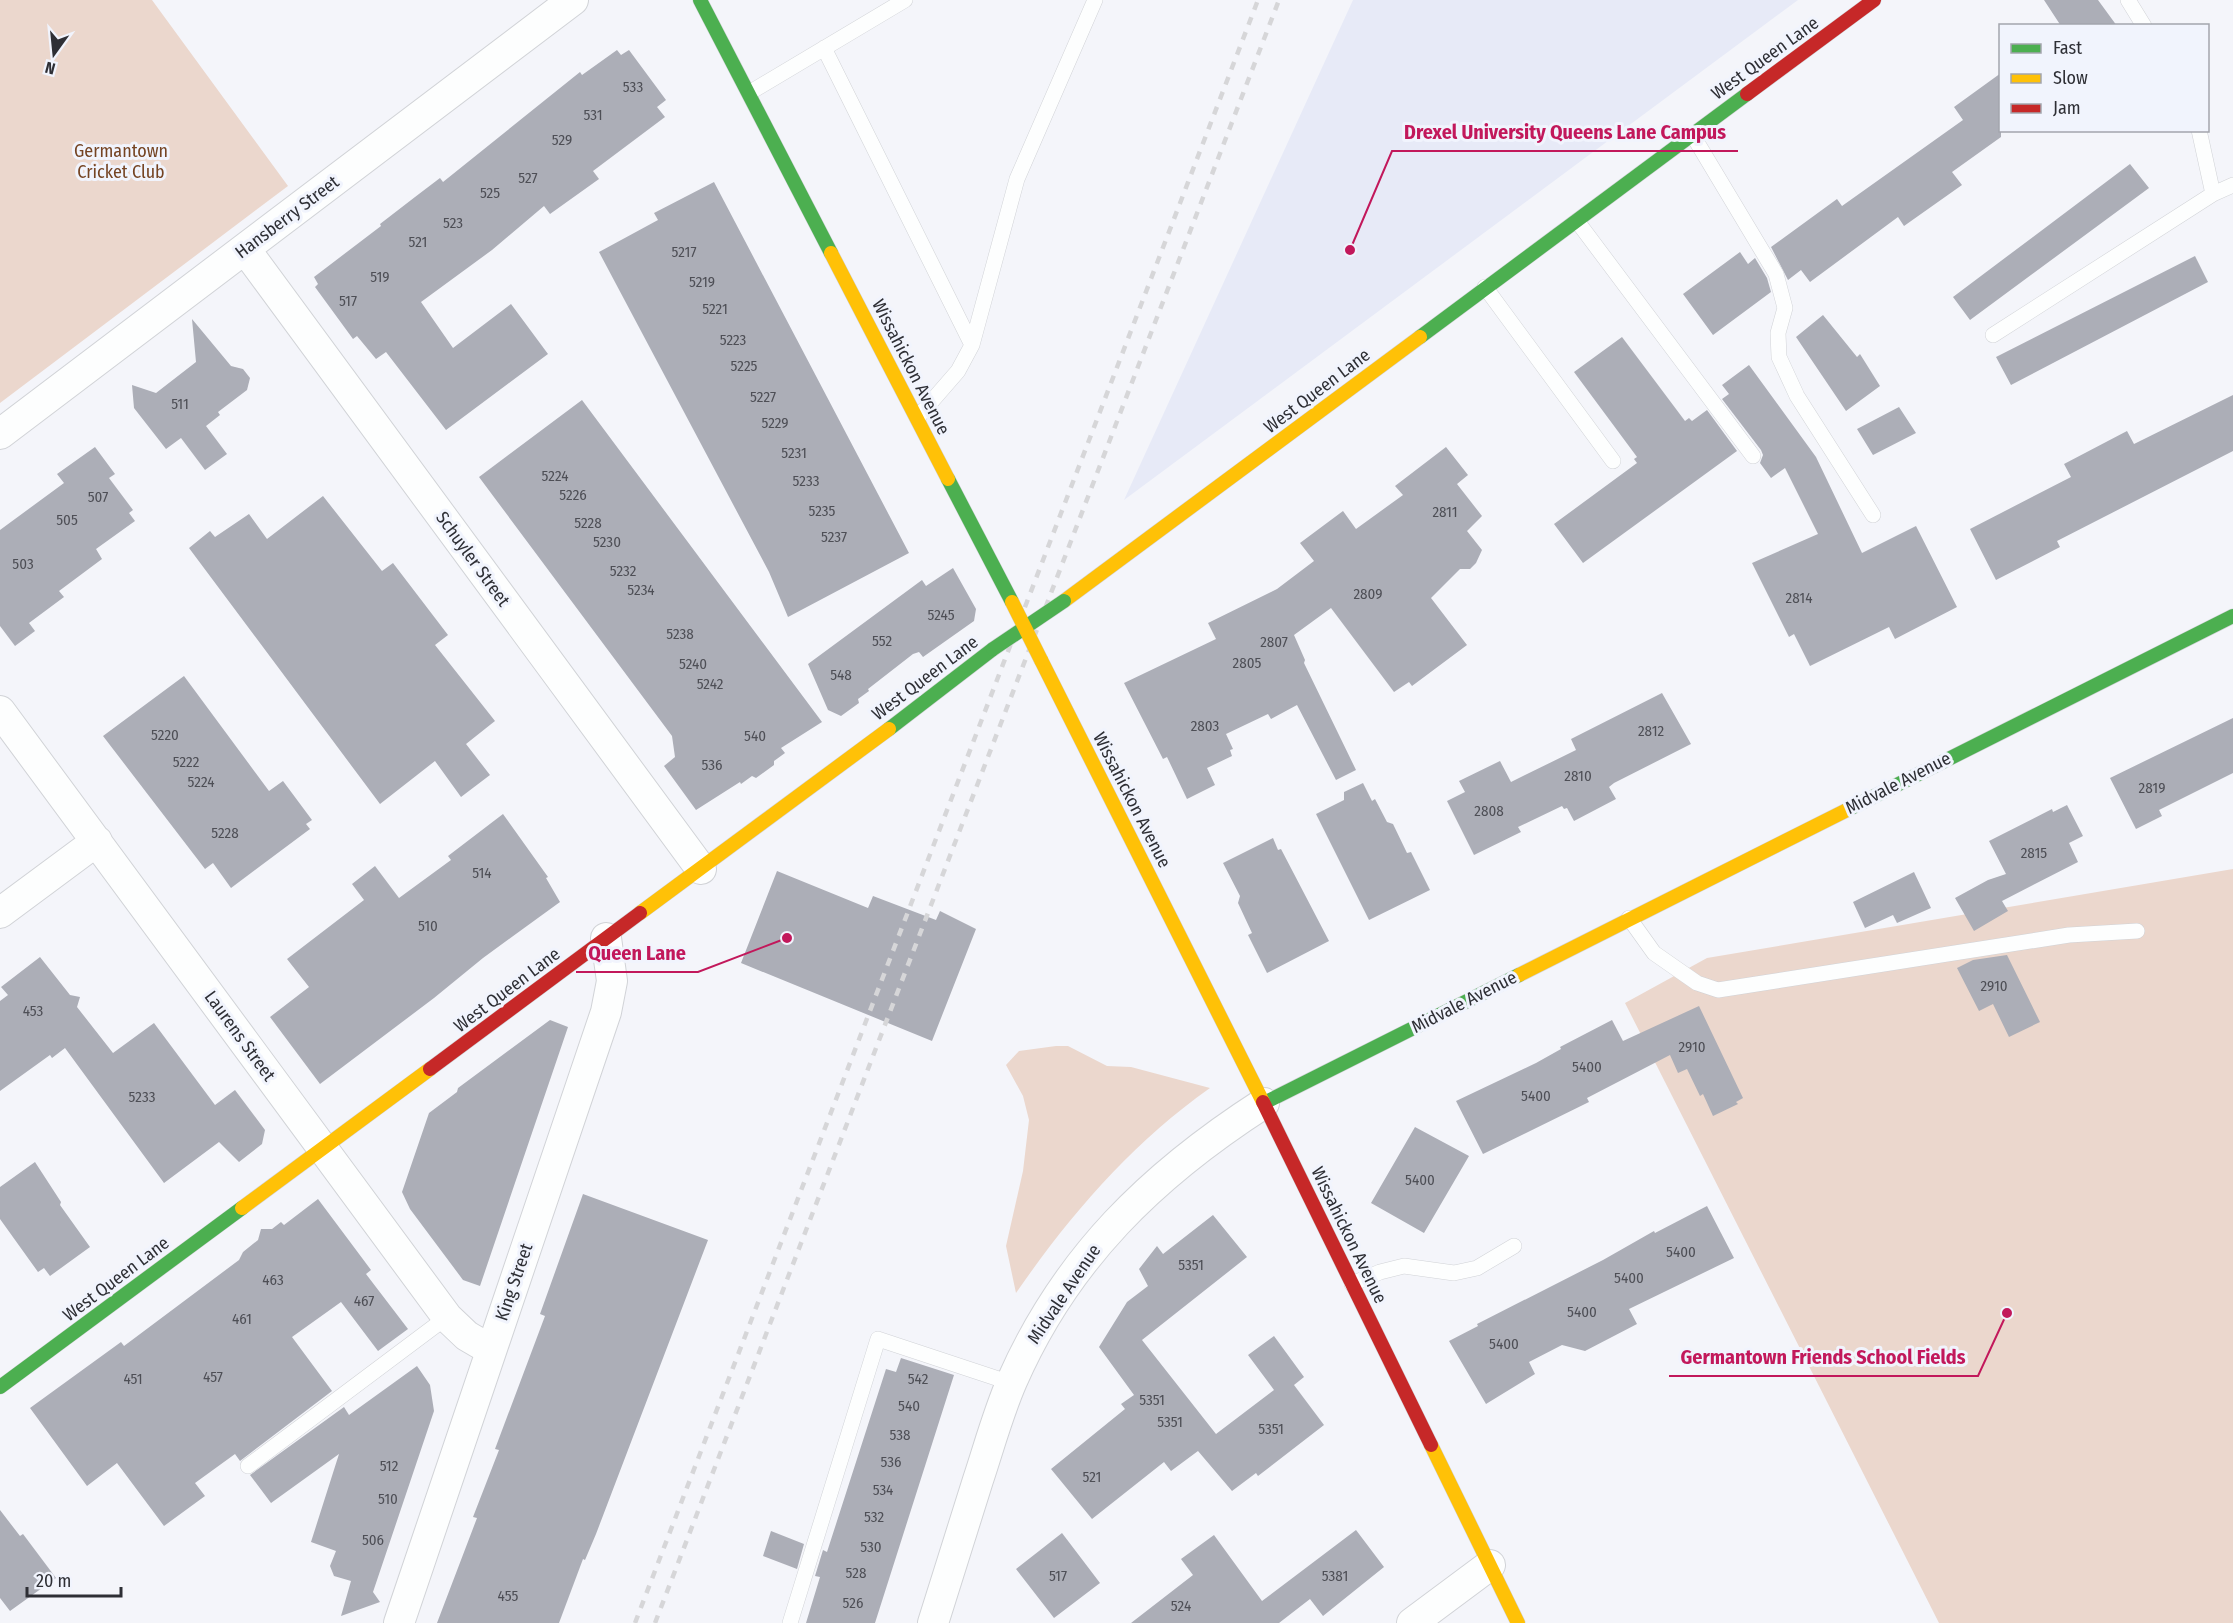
<svg xmlns="http://www.w3.org/2000/svg" width="2233" height="1623" viewBox="0 0 2233 1623" font-family="'Fira Sans Condensed',sans-serif">
<style>
.built{fill:#e7eaf7}
.green{fill:#ebd7cd}
.building{fill:#acaeb7}
.lines{fill:none;stroke-linecap:round;stroke-linejoin:round}
.lane-casing{stroke:#d1d3d7;stroke-width:16}
.street-casing{stroke:#d1d3d7;stroke-width:32}
.fast-casing{stroke:#d1d3d7;stroke-width:15}
.slow-casing{stroke:#d1d3d7;stroke-width:15}
.jam-casing{stroke:#d1d3d7;stroke-width:15}
.lane{stroke:#fdfefe;stroke-width:15}
.street{stroke:#fdfefe;stroke-width:30}
.fast{stroke:#4caf50;stroke-width:14}
.slow{stroke:#ffc107;stroke-width:14}
.jam{stroke:#c62828;stroke-width:14}
.rail{stroke:#d6d6d8;stroke-width:4.5;stroke-dasharray:8 8;stroke-linecap:butt}
.fast-bridge-casing{stroke:#d1d3d7;stroke-width:15;stroke-linecap:butt}
.slow-bridge-casing{stroke:#d1d3d7;stroke-width:15;stroke-linecap:butt}
.fast-bridge{stroke:#4caf50;stroke-width:14}
.slow-bridge{stroke:#ffc107;stroke-width:14}
.labels{text-anchor:middle;stroke-width:6;stroke-linejoin:round;paint-order:stroke}
.number-label{font-size:15px;fill:#4e4f56}
.street-label{font-size:18px;fill:#2e2f35;stroke:#f1f4fd}
.park-label{font-size:18px;fill:#754423;stroke:#f1f4fd}
.leader{fill:none;stroke:#c2185b;stroke-width:2}
.callout-dot{fill:#c2185b;stroke:#f1f4fd;stroke-width:2}
.callout-label{font-size:20px;text-anchor:middle;font-weight:bold;fill:#c2185b;stroke:#f1f4fd;stroke-width:6;stroke-linejoin:round;paint-order:stroke}
</style>
<rect width="100%" height="100%" fill="#f4f5fa"/>
<path class="built" d="M1353 0H1798L1124 500Z"/>
<path class="green" d="M0 0H152L288 186 0 403Z
M2233 869V1623H1939L1625 1003 1707 958Z
M1056 1046H1068L1107 1066 1131 1067 1210 1088C1132 1143 1070 1215 1016 1293L1006 1246 1023 1171 1029 1120 1023 1096 1006 1065 1019 1051Z"/>
<path class="building" d="M2044 0H2098L2117 26H2061Z
M617 50 621 55 629 50 666 100 657 107 665 117 593 171 599 179 550 214 544 206 492 250 421 302 453 348 511 304 548 354 446 430 386 352 376 359 357 336 353 339 315 287 318 284 314 277 381 226 380 224 415 197 440 178 443 182 580 72 582 75Z
M2001 73V137L1952 172 1962 185 1904 226 1898 217 1810 282 1801 270 1788 280 1771 247 1837 199 1842 206 1963 120 1954 107Z
M2130 164 2149 188 1970 320 1953 297Z
M714 182 909 553 788 617 769 572 599 252 658 220 654 213Z
M1740 252 1748 264 1755 258 1767 278 1771 292 1713 335 1683 294Z
M2195 256 2208 282 2011 385 1996 357Z
M1823 315 1857 357 1860 354 1880 386 1846 411 1796 337Z
M192 319 231 366 243 369 250 378 247 390 218 412 220 415 206 426 227 454 205 470 181 438 166 449 134 408 132 385 156 393 196 362Z
M1622 337 1685 421 1689 418 1692 421 1707 410 1737 451 1583 563 1554 524 1637 463 1634 459 1637 457 1574 372Z
M1749 365 1816 457 1862 553 1916 526 1957 607 1895 639 1889 627 1810 666 1794 634 1789 637 1752 563 1818 534 1785 468 1771 478 1760 463 1763 455 1761 450 1722 399 1729 394 1722 385Z
M2233 395V451L2057 541 2060 547 1996 580 1970 529 2071 477 2064 464 2127 431 2134 444Z
M582 400 822 722 781 748 785 753 774 761V765L756 778 752 776 741 784 740 782 696 810 664 766 675 757 672 736 479 477Z
M1899 407 1916 433 1873 455 1857 429Z
M95 447 115 474 109 478 133 510 129 513 135 521 96 549 102 559 59 591 64 597 29 623 35 631 15 646 0 626V530L64 483 57 474Z
M1446 447 1468 475 1457 484 1482 516 1467 531 1482 550 1476 563 1470 569H1460L1431 598 1467 645 1412 686 1409 682 1394 692 1331 608 1294 635 1305 660 1304 663 1356 770 1336 780 1297 705 1271 719 1268 714 1226 734 1233 749 1230 750 1232 756 1207 768 1215 785 1187 799 1167 757 1163 759 1124 683 1216 639 1208 623 1277 589 1314 561 1300 543 1343 511 1356 529 1403 495 1395 486Z
M323 496 382 571 393 563 448 635 435 645 495 721 466 744 490 775 461 797 435 761 380 804 189 548 210 531 215 537 249 514 267 539Z
M953 568 976 609 974 621 923 657 919 652 913 654 868 689 869 691 858 699 859 703 841 716 828 710 808 664 922 580 926 586Z
M184 676 269 791 283 781 312 820 306 824 310 829 231 888 213 863 205 869 103 736Z
M1662 693 1691 744 1614 783 1609 787 1616 799 1574 821 1567 808 1564 809 1562 806 1518 827 1521 832 1474 855 1447 801 1465 792 1459 781 1500 761 1511 782 1576 750 1571 739Z
M2233 718V773L2159 810 2162 816 2136 829 2110 778Z
M1363 783 1372 801 1375 799 1387 822 1393 824 1407 853 1411 852 1430 890 1369 920 1316 814 1344 800V792Z
M2067 805 2083 836 2069 843 2078 862 2002 901 2008 911 1974 931 1955 898 1988 880 2006 874 1989 841 2052 809 2053 812Z
M503 814 548 877 546 878 560 902 483 958 434 998 320 1084 270 1017 309 987 287 959 364 900 352 884 375 866 399 898 451 860 448 856Z
M1273 838 1278 850 1281 849 1329 941 1267 973 1248 935 1252 933 1238 903 1240 896 1223 863Z
M777 871 868 908 873 896 936 920 940 911 976 929 932 1041 741 963Z
M1914 872 1931 908 1897 923 1893 915 1865 928 1853 902Z
M2007 955 2040 1022 2009 1037 1993 1004 1979 1011 1957 968 1973 960Z
M40 957 70 995 80 997 77 1007 113 1053 154 1023 215 1105 235 1090 265 1130 262 1144 239 1162 219 1142 164 1183 65 1048 52 1058 50 1055 0 1091V1001L8 995 1 987Z
M1699 1006 1743 1098 1736 1102 1738 1104 1713 1116 1703 1094 1700 1096 1687 1069 1678 1073 1670 1055 1587 1098 1589 1102 1483 1154 1456 1101 1536 1063 1561 1049 1560 1047 1612 1020 1623 1041Z
M550 1020 568 1027 480 1286 463 1280 410 1209 402 1192 429 1113 457 1092 458 1088Z
M1415 1127 1469 1156 1424 1233 1371 1203Z
M35 1162 61 1202 60 1205 90 1247 50 1276 44 1268 38 1272 0 1219V1187Z
M583 1194 708 1240 596 1534 585 1560 583 1559 559 1623H437L477 1518 473 1517 499 1450 495 1449 545 1316 540 1314Z
M318 1199 371 1270 366 1274 408 1329 378 1351 341 1302 292 1337 332 1391 240 1461 235 1454 195 1483 205 1496 164 1526 117 1463 87 1486 30 1408 121 1342 124 1346 239 1260 243 1252 258 1240 261 1229H272L281 1222 284 1225Z
M1707 1206 1734 1258 1629 1309 1637 1324 1585 1351 1562 1345 1529 1362 1535 1374 1486 1404 1449 1341 1478 1326 1477 1324 1603 1260 1654 1231 1655 1233Z
M1213 1215 1247 1257 1142 1340 1216 1434 1274 1390 1248 1355 1274 1336 1304 1377 1294 1385 1324 1425 1258 1476 1256 1473 1232 1491 1198 1451 1171 1471 1164 1462 1092 1519 1051 1469 1125 1409 1121 1404 1134 1395 1099 1347 1127 1302 1148 1286 1139 1269 1157 1246 1163 1254Z
M901 1358 954 1375 875 1623H806L820 1577 815 1576 823 1550 827 1552 886 1369 896 1372Z
M417 1366 430 1385 434 1411 373 1592 380 1602 341 1616 351 1581 334 1576 330 1566 336 1551 311 1542 339 1454 271 1503 250 1475 344 1407 349 1415Z
M0 1510 20 1536 23 1534 56 1578 10 1611 0 1598Z
M1356 1530 1384 1567 1323 1616 1310 1599 1279 1623H1131L1193 1575 1181 1559 1214 1535 1262 1601Z
M771 1531 804 1544 797 1569 763 1556Z
M1062 1533 1100 1583 1054 1618 1016 1569Z"/>
<g class="lines">
<g class="lane-casing">
<path id="lane" d="M2128 0 2144 26
M824 48 972 345 1017 179 1095 0
M749 93 905 0
M2199 130 2213 194
M1692 134 1776 274 1785 308 1778 333 1779 357 1797 396 1873 515
M1577 221 1753 456
M1485 287 1613 461
M1993 335 2213 194 2233 185
M918 417 958 371 972 345
M1629 918 1654 953 1697 983 1718 990 2069 935 2137 931
M1352 1284 1380 1272 1404 1266 1454 1273 1477 1268 1514 1246
M248 1466 447 1317
M790 1623 878 1339 1011 1383"/>
</g>
<g class="street-casing">
<path id="street" d="M245 249 701 869
M0 434 573 0
M0 711 447 1317 467 1336 491 1350
M0 913 97 841
M399 1623 606 1012 612 981 606 938
M933 1623C948 1575 963 1528 978 1480 989 1447 998 1413 1012 1381 1066 1258 1152 1175 1264 1103
M1412 1623 1490 1565"/>
</g>
<g class="fast-casing">
<path id="fast" d="M700 0 831 253
M1420 337 1747 94
M948 479 1012 602
M889 729 993 649
M1847 810 2233 616
M1264 1103 1519 975
M0 1387 242 1208"/>
</g>
<g class="slow-casing">
<path id="slow" d="M831 253 948 479
M1064 601 1420 337
M1041 660 1263 1102
M640 913 889 729
M1519 975 1847 810
M242 1208 430 1069
M1431 1445 1518 1623"/>
</g>
<g class="jam-casing">
<path id="jam" d="M1747 94 1874 0
M430 1069 640 913
M1263 1102 1431 1445"/>
</g>
<use href="#lane" class="lane"/>
<use href="#street" class="street"/>
<use href="#fast" class="fast"/>
<use href="#slow" class="slow"/>
<use href="#jam" class="jam"/>
<path class="rail" d="M635 1623 1258 0
M655 1623 1279 0"/>
<g class="fast-bridge-casing">
<path id="fast-bridge" d="M993 649 1064 601"/>
</g>
<g class="slow-bridge-casing">
<path id="slow-bridge" d="M1012 602 1041 660"/>
</g>
<use href="#fast-bridge" class="fast-bridge"/>
<use href="#slow-bridge" class="slow-bridge"/>
</g>
<g class="labels">
<g class="number-label">
<text x="633" y="92">533</text>
<text x="593" y="120">531</text>
<text x="562" y="145">529</text>
<text x="528" y="183">527</text>
<text x="490" y="198">525</text>
<text x="453" y="228">523</text>
<text x="418" y="247">521</text>
<text x="684" y="257">5217</text>
<text x="380" y="282">519</text>
<text x="702" y="287">5219</text>
<text x="348" y="306">517</text>
<text x="715" y="314">5221</text>
<text x="733" y="345">5223</text>
<text x="744" y="371">5225</text>
<text x="763" y="402">5227</text>
<text x="180" y="409">511</text>
<text x="775" y="428">5229</text>
<text x="794" y="458">5231</text>
<text x="555" y="481">5224</text>
<text x="806" y="486">5233</text>
<text x="573" y="500">5226</text>
<text x="98" y="502">507</text>
<text x="822" y="516">5235</text>
<text x="1445" y="517">2811</text>
<text x="67" y="525">505</text>
<text x="588" y="528">5228</text>
<text x="834" y="542">5237</text>
<text x="607" y="547">5230</text>
<text x="23" y="569">503</text>
<text x="623" y="576">5232</text>
<text x="641" y="595">5234</text>
<text x="1368" y="599">2809</text>
<text x="1799" y="603">2814</text>
<text x="941" y="620">5245</text>
<text x="680" y="639">5238</text>
<text x="882" y="646">552</text>
<text x="1274" y="647">2807</text>
<text x="1247" y="668">2805</text>
<text x="693" y="669">5240</text>
<text x="841" y="680">548</text>
<text x="710" y="689">5242</text>
<text x="1205" y="731">2803</text>
<text x="1651" y="736">2812</text>
<text x="165" y="740">5220</text>
<text x="755" y="741">540</text>
<text x="186" y="767">5222</text>
<text x="712" y="770">536</text>
<text x="1578" y="781">2810</text>
<text x="201" y="787">5224</text>
<text x="2152" y="793">2819</text>
<text x="1489" y="816">2808</text>
<text x="225" y="838">5228</text>
<text x="2034" y="858">2815</text>
<text x="482" y="878">514</text>
<text x="428" y="931">510</text>
<text x="1994" y="991">2910</text>
<text x="33" y="1016">453</text>
<text x="1692" y="1052">2910</text>
<text x="1587" y="1072">5400</text>
<text x="1536" y="1101">5400</text>
<text x="142" y="1102">5233</text>
<text x="1420" y="1185">5400</text>
<text x="1681" y="1257">5400</text>
<text x="1191" y="1270">5351</text>
<text x="1629" y="1283">5400</text>
<text x="273" y="1285">463</text>
<text x="364" y="1306">467</text>
<text x="1582" y="1317">5400</text>
<text x="242" y="1324">461</text>
<text x="1504" y="1349">5400</text>
<text x="213" y="1382">457</text>
<text x="133" y="1384">451</text>
<text x="918" y="1384">542</text>
<text x="1152" y="1405">5351</text>
<text x="909" y="1411">540</text>
<text x="1170" y="1427">5351</text>
<text x="1271" y="1434">5351</text>
<text x="900" y="1440">538</text>
<text x="891" y="1467">536</text>
<text x="389" y="1471">512</text>
<text x="1092" y="1482">521</text>
<text x="883" y="1495">534</text>
<text x="388" y="1504">510</text>
<text x="874" y="1522">532</text>
<text x="373" y="1545">506</text>
<text x="871" y="1552">530</text>
<text x="856" y="1578">528</text>
<text x="1058" y="1581">517</text>
<text x="1335" y="1581">5381</text>
<text x="508" y="1601">455</text>
<text x="853" y="1608">526</text>
<text x="1181" y="1611">524</text>
</g>
<g class="street-label">
<text transform="translate(1765 58) rotate(-36)" y="6">West Queen Lane</text>
<text transform="translate(287 217) rotate(-37)" y="6">Hansberry Street</text>
<text transform="translate(911 367) rotate(63)" y="6">Wissahickon Avenue</text>
<text transform="translate(1317 391) rotate(-37)" y="6">West Queen Lane</text>
<text transform="translate(473 559) rotate(54)" y="6">Schuyler Street</text>
<text transform="translate(925 678) rotate(-37)" y="6">West Queen Lane</text>
<text transform="translate(1898 783) rotate(-27)" y="6">Midvale Avenue</text>
<text transform="translate(1132 800) rotate(63)" y="6">Wissahickon Avenue</text>
<text transform="translate(507 990) rotate(-37)" y="6">West Queen Lane</text>
<text transform="translate(1464 1002) rotate(-27)" y="6">Midvale Avenue</text>
<text transform="translate(240 1036) rotate(54)" y="6">Laurens Street</text>
<text transform="translate(1349 1235) rotate(64)" y="6">Wissahickon Avenue</text>
<text transform="translate(116 1279) rotate(-37)" y="6">West Queen Lane</text>
<text transform="translate(514 1282) rotate(-71)" y="6">King Street</text>
<text transform="translate(1064 1294) rotate(-56)" y="6">Midvale Avenue</text>
</g>
<g class="park-label">
<text x="121" y="157">Germantown<tspan x="121" dy="21">Cricket Club</tspan></text>
</g>
</g>
<path class="leader" d="M1350 250L1392 151H1738M787 938L698 972H576M2007 1313L1978 1376H1669"/>
<g class="callout-dot">
<circle cx="1350" cy="250" r="6"/>
<circle cx="787" cy="938" r="6"/>
<circle cx="2007" cy="1313" r="6"/>
</g>
<g class="callout-label">
<text x="1565" y="139">Drexel University Queens Lane Campus</text>
<text x="637" y="960">Queen Lane</text>
<text x="1823" y="1364">Germantown Friends School Fields</text>
</g>
<rect x="1999" y="24" width="210" height="108" fill="#f1f4fd" stroke="#a3a5ad" stroke-width="1.5"/>
<rect x="2011" y="44" width="30" height="9" fill="#4caf50" stroke="#a3a5ad" stroke-width="1.5"/>
<text x="2053" y="54" font-size="18" fill="#2e2f35">Fast</text>
<rect x="2011" y="74" width="30" height="9" fill="#ffc107" stroke="#a3a5ad" stroke-width="1.5"/>
<text x="2053" y="84" font-size="18" fill="#2e2f35">Slow</text>
<rect x="2011" y="104" width="30" height="9" fill="#c62828" stroke="#a3a5ad" stroke-width="1.5"/>
<text x="2053" y="114" font-size="18" fill="#2e2f35">Jam</text>
<g transform="translate(54 54) rotate(195)" stroke="#f1f4fd" stroke-width="4.5" paint-order="stroke">
<path d="M0-4.5L10 22L0 15L-10 22Z" fill="#2e2f35"/>
<text y="-9" font-size="16" font-weight="bold" text-anchor="middle" fill="#2e2f35">N</text>
</g>
<path d="M27 1587v9h94v-9" fill="none" stroke="#2e2f35" stroke-width="3"/>
<text x="36" y="1587" font-size="18" fill="#2e2f35" stroke="#f1f4fd" stroke-width="4.5" paint-order="stroke">20 m</text>
</svg>
